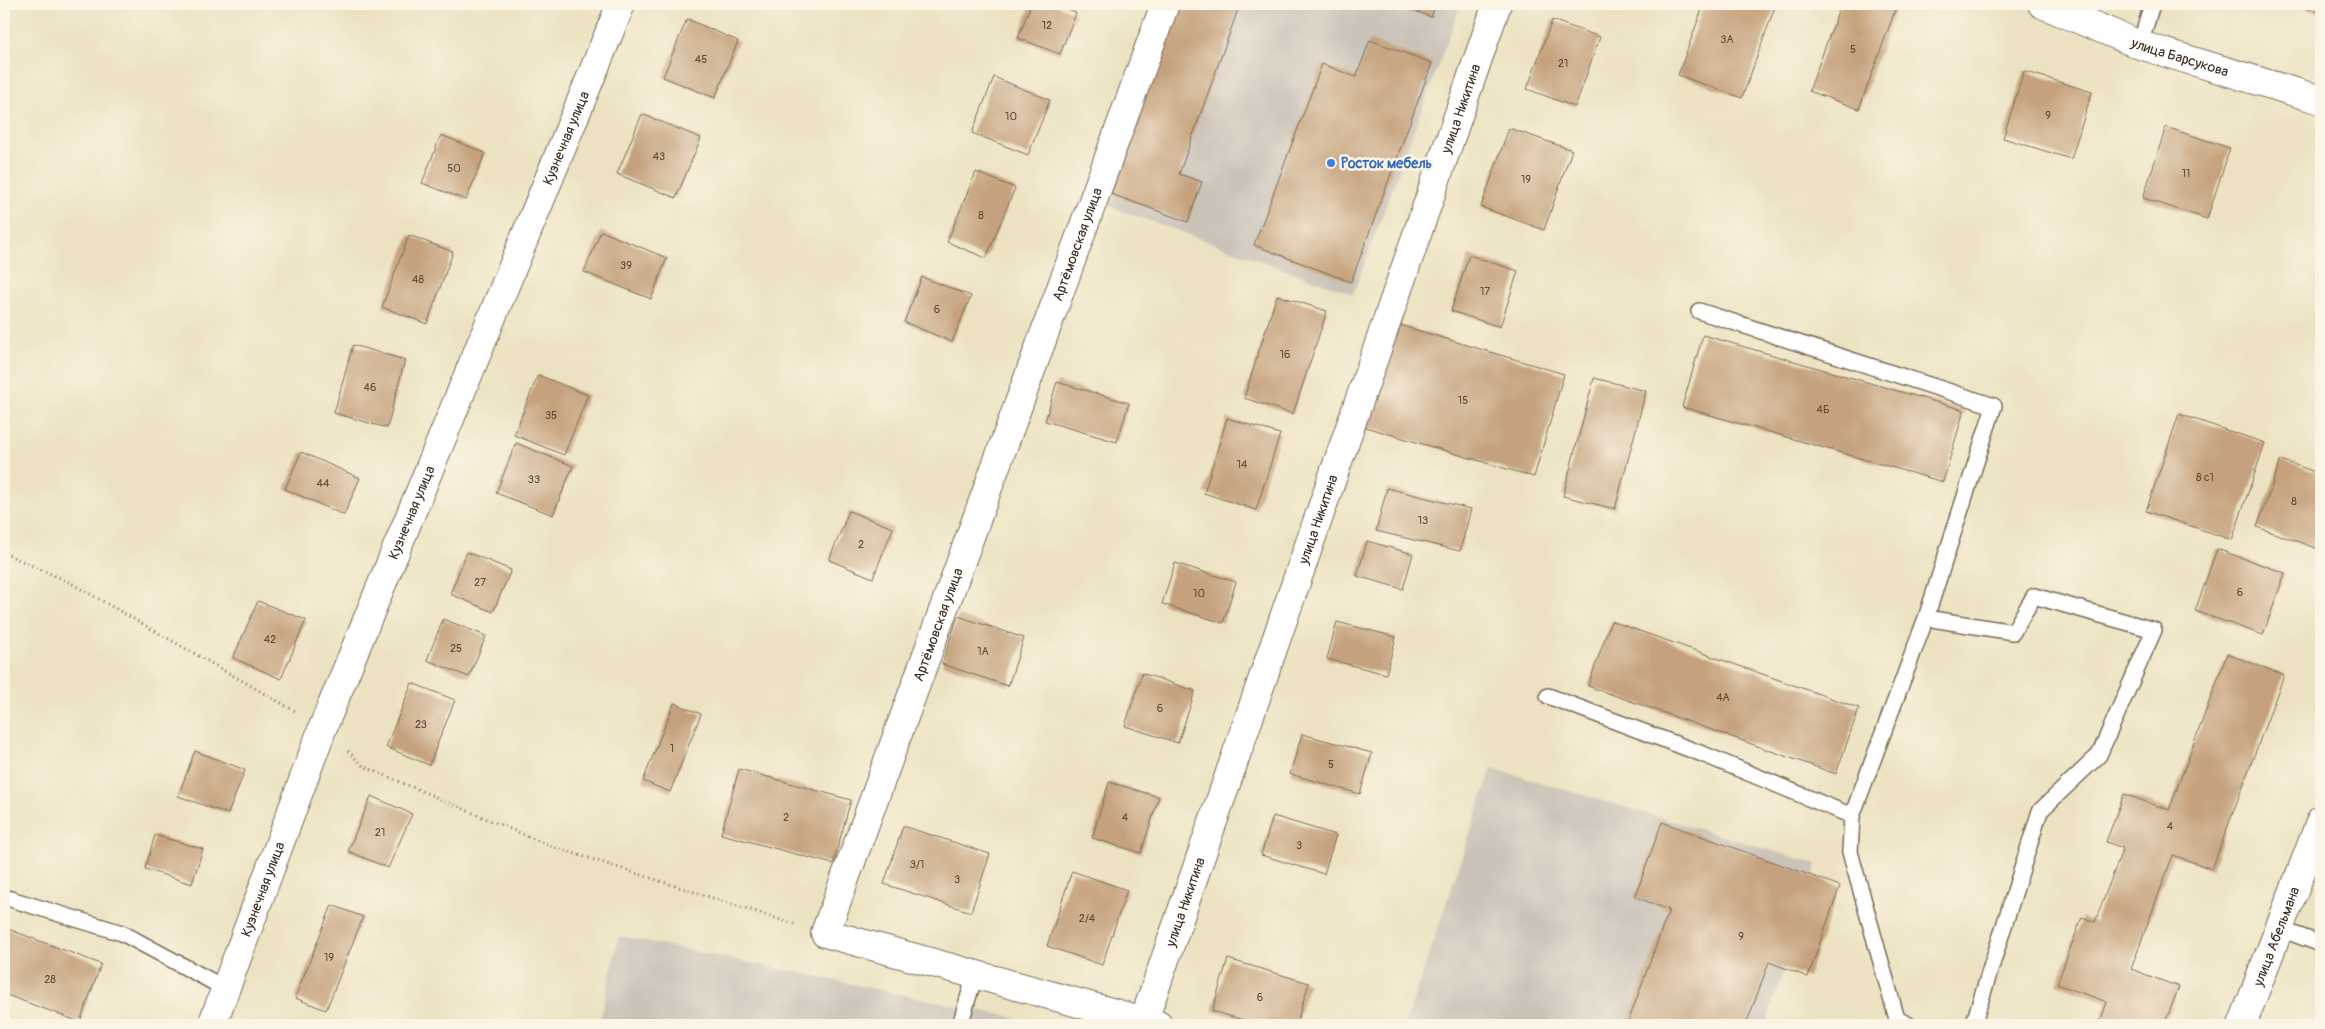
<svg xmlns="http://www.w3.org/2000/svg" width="2325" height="1029" viewBox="0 0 2325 1029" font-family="Pangolin,sans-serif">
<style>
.industrial{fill:#cbc3b8}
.building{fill:#c5a27d}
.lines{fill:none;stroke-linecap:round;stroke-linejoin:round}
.lane-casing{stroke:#796a57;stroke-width:18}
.street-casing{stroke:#796a57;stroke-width:30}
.path{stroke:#796a57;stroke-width:3;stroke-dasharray:1 4;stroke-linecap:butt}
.lane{stroke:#fff;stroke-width:15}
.street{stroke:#fff;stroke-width:28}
.shop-dot{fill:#3f7fe0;stroke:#fcf5e5;stroke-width:2}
.labels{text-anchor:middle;stroke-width:5;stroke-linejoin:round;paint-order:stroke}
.number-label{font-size:11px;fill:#5e4836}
.street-label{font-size:14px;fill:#3b2a1e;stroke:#fcf5e5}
.shop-label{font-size:14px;font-weight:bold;fill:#366cbe;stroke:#fcf5e5;text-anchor:start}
</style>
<rect width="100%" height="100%" fill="#fcf5e5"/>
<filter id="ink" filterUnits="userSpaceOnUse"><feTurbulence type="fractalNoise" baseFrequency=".02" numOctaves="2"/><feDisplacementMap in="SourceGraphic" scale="10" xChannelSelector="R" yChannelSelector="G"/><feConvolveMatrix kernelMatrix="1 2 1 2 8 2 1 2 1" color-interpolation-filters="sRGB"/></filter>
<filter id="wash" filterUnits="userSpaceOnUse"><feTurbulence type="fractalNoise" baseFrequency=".0096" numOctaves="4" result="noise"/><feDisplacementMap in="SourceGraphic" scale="20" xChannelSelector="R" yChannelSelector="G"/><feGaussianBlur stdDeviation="1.12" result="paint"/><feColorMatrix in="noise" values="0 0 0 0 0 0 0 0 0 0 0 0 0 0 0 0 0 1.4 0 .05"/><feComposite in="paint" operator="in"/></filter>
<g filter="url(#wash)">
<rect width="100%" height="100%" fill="#ece2c1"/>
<path class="industrial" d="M1174 4H1461L1353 294 1098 202Z
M1492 768 1817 864 1766 1025H1405Z
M619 936 1012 1017 1032 1025H599Z"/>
<g id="blocks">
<path class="building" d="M1031 4H1053L1076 13 1060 54 1018 38Z
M1179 4H1240L1179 174 1202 182 1188 222 1111 194Z
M1396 4H1436L1431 17Z
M1704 4H1776L1742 98 1678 75Z
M1841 4H1884L1896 8 1859 109 1809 91Z
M2295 4H2321V13Z
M687 19 738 41 715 98 663 77Z
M1552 20 1600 37 1575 107 1527 89Z
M1370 40 1432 63 1351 282 1254 245 1322 64 1356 77Z
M2024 71 2092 92 2071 159 2003 138Z
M994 77 1050 100 1028 155 972 133Z
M642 114 701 138 676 198 617 174Z
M2166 127 2230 148 2207 219 2143 198Z
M1509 128 1572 150 1544 230 1481 207Z
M441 135 485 153 466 200 422 183Z
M976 172 1015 188 986 258 947 242Z
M601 231 667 258 651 299 584 272Z
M409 235 453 252 427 324 382 307Z
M1469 255 1518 271 1500 327 1451 311Z
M922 277 971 296 952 342 904 322Z
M1277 295 1327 311 1293 414 1244 398Z
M1393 323 1564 374 1534 477 1362 426Z
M1703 335 1964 410 1943 482 1682 407Z
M353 345 405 360 387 428 334 413Z
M538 375 588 395 564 455 514 435Z
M1594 378 1646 391 1615 509 1563 496Z
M1057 382 1129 403 1117 442 1045 421Z
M2179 414 2265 443 2232 540 2146 511Z
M1227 418 1280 434 1256 510 1204 493Z
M516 443 573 466 553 515 496 493Z
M301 452 360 478 344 515 285 489Z
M2281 460 2321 474V550L2257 527Z
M1387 488 1471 509 1460 551 1376 531Z
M849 511 893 528 873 578 829 560Z
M1367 541 1413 554 1403 589 1357 576Z
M2217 549 2285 573 2263 635 2195 611Z
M467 552 511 570 493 612 450 594Z
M1175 563 1236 582 1223 623 1162 604Z
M258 601 306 620 281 679 233 658Z
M958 616 1024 638 1008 686 942 664Z
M443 619 486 636 469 677 427 660Z
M1611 621 1859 708 1836 774 1588 686Z
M1337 622 1396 637 1386 674 1327 659Z
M2227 654 2284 675 2212 869 2173 855 2131 969 2179 987 2164 1025H2099L2107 1002 2057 984 2082 917 2095 922 2123 848 2106 842 2124 794 2169 810Z
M1142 673 1195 691 1178 743 1125 726Z
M412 683 455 700 429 765 386 747Z
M674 703 701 714 670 792 643 781Z
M1302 734 1372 753 1360 794 1290 774Z
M195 751 245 770 228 814 178 796Z
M739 769 851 800 833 864 721 834Z
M1109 782 1159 797 1141 853 1092 838Z
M371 796 412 814 388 868 348 851Z
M1273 816 1336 835 1324 874 1261 855Z
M1662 822 1840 886 1808 977 1769 962 1746 1025H1627L1669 910 1635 897Z
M903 826 990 854 971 912 884 884Z
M155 835 203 849 192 884 145 869Z
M1072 871 1127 890 1102 965 1047 946Z
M332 905 363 917 326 1010 295 998Z
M8 929 101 964 80 1022 4 994V940Z
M1228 959 1309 983 1296 1025H1260L1212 1011Z"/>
</g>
</g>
<g filter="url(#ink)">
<use href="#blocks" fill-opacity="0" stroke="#796a57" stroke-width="1"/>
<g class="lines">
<g class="lane-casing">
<path id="lane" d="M2140 45 2152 4
M1699 311 1994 406 1926 618 1852 816
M1926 618 2013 632 2034 596 2154 630 2099 755 2040 811 1973 1025
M1548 696 1705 755 1852 816 1850 852 1897 1019 1909 1025
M4 897 122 933 226 989
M2280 929 2321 944
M960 1025 975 975"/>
</g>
<g class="street-casing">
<g id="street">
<path id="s1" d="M2042 4 2140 45 2321 100"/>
<path id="s2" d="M1144 1020 1497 4"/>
<path id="s3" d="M212 1025 323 727 621 4"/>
<path id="s4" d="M1158 1025 825 933 1165 4"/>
<path id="s5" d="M2242 1025 2321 820"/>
</g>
</g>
<path class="path" d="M4 553 69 582 295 711
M348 751 363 766 548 845 794 924"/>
<use href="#lane" class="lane"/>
<use href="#street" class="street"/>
</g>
</g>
<circle class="shop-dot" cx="1331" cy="163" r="5"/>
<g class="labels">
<g class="number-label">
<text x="1047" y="29">12</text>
<text x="1727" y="43">3А</text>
<text x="1853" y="53">5</text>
<text x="701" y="63">45</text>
<text x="1563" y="67">21</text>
<text x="2048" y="119">9</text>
<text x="1011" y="120">10</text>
<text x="659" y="160">43</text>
<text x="454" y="172">50</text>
<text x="2186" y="177">11</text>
<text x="1526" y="183">19</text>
<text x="981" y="219">8</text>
<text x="626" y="269">39</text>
<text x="418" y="283">48</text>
<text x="1485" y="295">17</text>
<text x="937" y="313">6</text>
<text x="1285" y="358">16</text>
<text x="370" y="391">46</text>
<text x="1463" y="404">15</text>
<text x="1823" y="413">4Б</text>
<text x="551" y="419">35</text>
<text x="1242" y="468">14</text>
<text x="2205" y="481">8 с1</text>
<text x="534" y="483">33</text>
<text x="323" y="487">44</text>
<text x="2294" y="505">8</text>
<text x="1423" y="524">13</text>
<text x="861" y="548">2</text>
<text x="480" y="586">27</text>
<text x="2240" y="596">6</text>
<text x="1199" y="597">10</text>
<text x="270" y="643">42</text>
<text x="456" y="652">25</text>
<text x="983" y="655">1А</text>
<text x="1723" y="701">4А</text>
<text x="1160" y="712">6</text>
<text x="421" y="728">23</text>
<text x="672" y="752">1</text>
<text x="1331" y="768">5</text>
<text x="786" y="821">2</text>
<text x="1125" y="821">4</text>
<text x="2170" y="830">4</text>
<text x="380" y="836">21</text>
<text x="1299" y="849">3</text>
<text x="917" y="868">3/1</text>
<text x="957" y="883">3</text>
<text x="1087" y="922">2/4</text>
<text x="1741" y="940">9</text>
<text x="329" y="961">19</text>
<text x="50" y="983">28</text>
<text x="1260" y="1001">6</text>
</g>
<g class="street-label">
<text dy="5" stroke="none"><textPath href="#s1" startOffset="148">улица Барсукова</textPath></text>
<text dy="5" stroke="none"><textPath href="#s2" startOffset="965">улица Никитина</textPath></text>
<text dy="5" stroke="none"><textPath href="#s3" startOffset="955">Кузнечная улица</textPath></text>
<text dy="5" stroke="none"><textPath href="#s4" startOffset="1079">Артёмовская улица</textPath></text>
<text dy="5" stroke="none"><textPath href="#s3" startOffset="550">Кузнечная улица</textPath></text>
<text dy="5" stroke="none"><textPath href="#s2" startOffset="530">улица Никитина</textPath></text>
<text dy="5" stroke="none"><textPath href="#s4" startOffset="674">Артёмовская улица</textPath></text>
<text dy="5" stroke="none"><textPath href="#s3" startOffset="145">Кузнечная улица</textPath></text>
<text dy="5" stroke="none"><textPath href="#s2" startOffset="125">улица Никитина</textPath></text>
<text dy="5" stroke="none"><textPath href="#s5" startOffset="95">улица Абельмана</textPath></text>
</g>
<g class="shop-label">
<text x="1341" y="168">Росток мебель</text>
</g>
</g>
<rect width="2325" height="1029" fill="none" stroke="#fcf5e5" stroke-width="20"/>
</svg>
